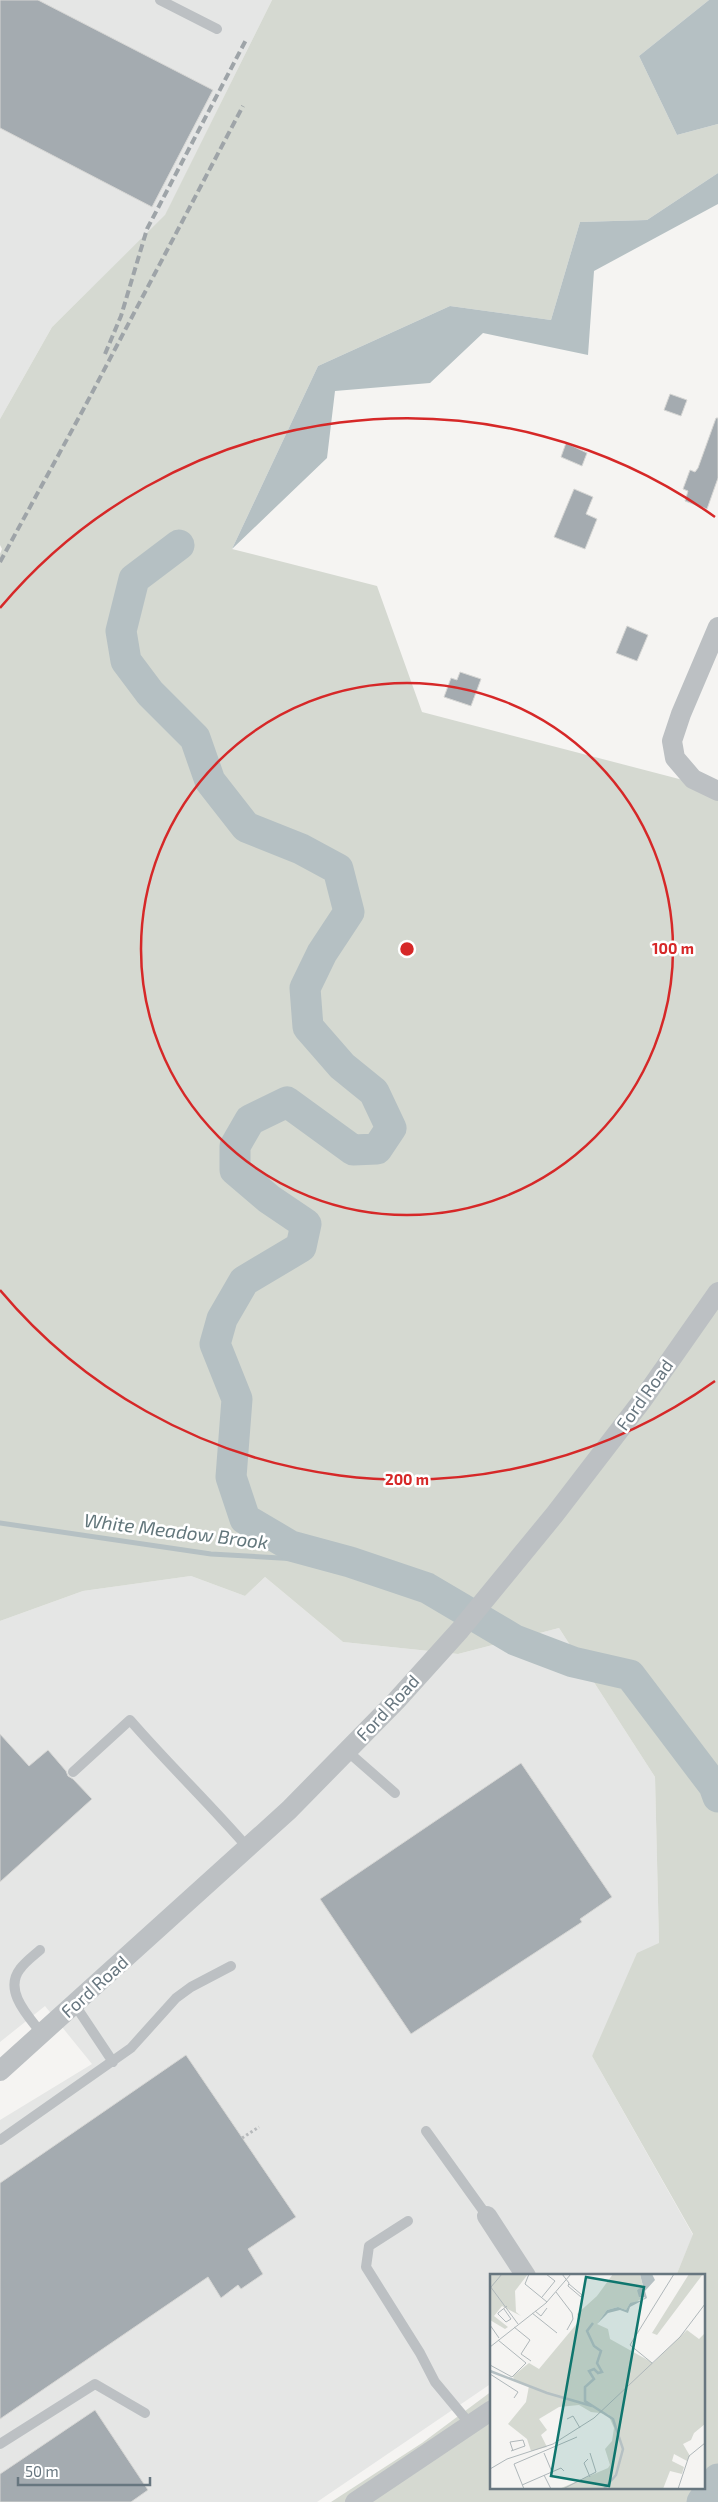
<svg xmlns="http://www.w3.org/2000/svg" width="718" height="2502" viewBox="0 0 718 2502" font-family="'Exo 2',sans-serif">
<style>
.built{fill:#e5e6e5}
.green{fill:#d5d9d1}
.water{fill:#b5c0c3}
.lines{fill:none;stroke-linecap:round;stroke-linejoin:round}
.stream{stroke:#b5c0c3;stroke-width:5}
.river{stroke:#b5c0c3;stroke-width:31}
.building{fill:#a4abb0;stroke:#d6d6d4}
.path{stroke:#b6b9bb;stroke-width:3;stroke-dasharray:2.5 2.5;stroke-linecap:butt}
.service{stroke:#bcc0c3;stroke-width:10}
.minor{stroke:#bcc0c3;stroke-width:20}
.rail{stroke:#9ea4a8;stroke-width:4;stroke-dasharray:8 4;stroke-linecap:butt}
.ring{fill:none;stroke:#d62828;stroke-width:2.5}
.labels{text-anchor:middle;stroke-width:5;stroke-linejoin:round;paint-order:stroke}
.street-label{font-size:18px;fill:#67767f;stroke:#fff}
.water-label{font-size:19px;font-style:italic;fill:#63777c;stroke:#fff}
.inset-river{fill:none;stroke:#b5c0c3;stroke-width:2.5}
.inset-road{fill:none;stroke:#afb7ba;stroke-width:1}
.view{fill:#0f766e;fill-opacity:0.15;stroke:#0f766e;stroke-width:2.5}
.inset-edge{fill:none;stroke:#67767f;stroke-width:2.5}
.centre{fill:#d62828;stroke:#fff;stroke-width:2.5}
.ring-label{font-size:15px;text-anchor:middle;font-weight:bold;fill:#d62828;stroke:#fff;stroke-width:5;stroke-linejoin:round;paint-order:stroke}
</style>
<rect width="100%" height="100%" fill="#f5f4f2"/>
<path class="built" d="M0 0H272L165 216 52 327 0 419Z
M191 1576 245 1596 265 1577 343 1642 458 1654 559 1628 655 1777 659 1943 592 2056 693 2235 676 2276H492V2383L317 2502H0V2120L92 2064 45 2006 0 2042V1621L83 1591Z"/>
<path class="green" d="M272 0H709L639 56 677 135 718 124V173L647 220 580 222 551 320 450 306 318 366 232 549 377 586 422 712 683 780 718 795V2502H331L422 2443 492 2391V2488H704V2276H676L693 2234 592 2056 637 1953 659 1943 655 1777 559 1628 458 1654 343 1642 265 1577 245 1596 191 1576 83 1591 0 1621V554L2 549 0 545V419L52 327 165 215Z"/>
<path class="water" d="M709 0H718V124L677 135 639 56Z
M718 173V204L594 271 588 355 483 333 430 383 335 391 327 458 232 549 318 366 450 306 551 320 580 222 647 220Z"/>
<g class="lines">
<path class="stream" d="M0 1523 211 1554 350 1562"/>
<path class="river" d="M179 545 134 579 121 631 126 661 150 693 195 738 210 781 246 827 301 849 338 869 349 912 322 953 305 988 308 1027 342 1066 374 1092 391 1128 377 1149 353 1150 287 1102 250 1120 235 1146V1170L269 1199 306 1224 301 1247 244 1281 222 1319 215 1344 237 1399 231 1477 245 1519 291 1546 350 1562 427 1588 515 1640 573 1662 630 1675 714 1786 718 1797
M702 2502 718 2479"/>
</g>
<path class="building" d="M0 0H38L213 90 152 207 0 128Z
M670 394 687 400 681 416 664 410Z
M716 418H718V478L707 509 685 501 688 491 683 489 690 470 695 472 698 468Z
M566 443 587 453 582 466 561 457Z
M574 489 593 497 586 514 597 519 585 549 554 537Z
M627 626 648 635 637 661 616 653Z
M460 672 481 679 471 706 444 697 451 678 457 680Z
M0 1734 29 1766 48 1750 66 1771 68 1776 73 1779 92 1799 0 1882Z
M521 1763 612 1897 580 1919 582 1922 411 2034 320 1899Z
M186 2055 296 2217 248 2249 263 2274 241 2289 238 2285 221 2298 208 2277 0 2419V2183Z
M95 2410 148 2490 131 2502H0V2474Z"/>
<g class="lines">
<path class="path" d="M242 2138 259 2127"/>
<path class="service" d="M160 0 217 29
M347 1751 395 1793
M73 1772 130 1720C168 1764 210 1804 248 1848
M40 1950C33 1956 25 1962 20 1969 3 1991 29 2017 42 2034
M75 2005 113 2062
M426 2131 487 2216
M0 2140 131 2048 176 1998 191 1987 231 1966
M408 2221 369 2246 366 2267 420 2353 435 2382 470 2424
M0 2444 95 2384 145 2413"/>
<path class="minor" d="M718 627 681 714 672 741 675 758 693 779 718 791
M0 2071 289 1810 396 1701 460 1630 555 1514 641 1402 718 1292
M487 2216 526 2276
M355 2502 492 2410"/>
<path class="rail" d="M105 354 121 316 147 229 247 38
M0 562 83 410 243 106"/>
</g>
<g class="ring">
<circle cx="407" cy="949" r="266"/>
<path d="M715 1381A531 531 0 0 1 0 1290M0 608A531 531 0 0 1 715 517"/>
</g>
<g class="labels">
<g class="street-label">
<text transform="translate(645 1395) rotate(-54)" y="6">Ford Road</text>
<text transform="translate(388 1708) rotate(-47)" y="6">Ford Road</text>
<text transform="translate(95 1987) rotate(-42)" y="6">Ford Road</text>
</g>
<g class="water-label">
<text transform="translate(176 1531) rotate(7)" y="7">White Meadow Brook</text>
</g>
</g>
<g transform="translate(490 2274)">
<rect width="215" height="215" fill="#f5f4f2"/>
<path d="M0 0H38L25 17 26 38 31 42 12 32 4 42 18 53 15 55 0 46ZM123 0H150L153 13 147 16 155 22 145 29H140L136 36 128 33 117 36 107 50 118 55 120 65 163 89 197 56 209 65 215 59V150L204 159 201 166 193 170 200 182 197 187 184 180 182 187 194 193 192 200 180 197 173 215H69L118 194 120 191 115 175 122 167 124 154 118 140 101 138 89 131 69 133 49 145 57 156 51 161 57 173 41 177 37 165 18 150 36 128 39 112 24 106 23 102 39 89 49 95 89 47 87 40 107 22ZM199 0H213L167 61 162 59Z" fill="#d5d9d1"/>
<path d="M150 0H162L165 6 155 17 157 24 140 33 138 39 130 36 118 39 107 50 117 36 128 33 136 36 140 29 153 26 155 23H149L147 16 153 12Z" fill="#b5c0c3"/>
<path class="inset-river" d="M103 49 97 57 104 72 111 77 107 89 112 98 108 99 104 95 99 97 104 105 95 113V127L123 145 133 175 126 201 114 215M0 97 57 119 102 132"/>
<path class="inset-road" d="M39 0 35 10 57 28M72 0 79 9 78 12 91 23 92 21 79 10M0 12 28 50M1 13 12 0M66 18 82 39 83 45 77 56M52 23 65 7 56 0M14 35 21 45 16 48 8 40V39L17 32M45 37 51 42 57 34M42 39 67 59M0 51 9 64M24 53 40 66 31 80 41 87M0 73 56 29 81 0M162 89 140 71 184 0M0 91 22 103 36 89 8 66M0 100 28 118 24 124M77 145 83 142 90 154M21 177 35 172 33 166 20 168 23 177M54 179 62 198M98 185 94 189 100 203M0 195 17 185 63 170 104 144 190 63 215 30M54 201 61 215M32 211 71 194 74 197M34 215 24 190 87 163M73 215 106 198 100 179M188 215 199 182 215 169"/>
<path class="view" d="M96 3 154 13 119 212 61 202Z"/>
<rect width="215" height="215" class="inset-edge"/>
</g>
<circle cx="407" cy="949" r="8" class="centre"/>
<g class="ring-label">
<text x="673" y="954">100 m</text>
<text x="407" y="1485">200 m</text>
</g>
<path d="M18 2477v8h132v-8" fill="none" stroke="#67767f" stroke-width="2.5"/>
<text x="25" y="2477" font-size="15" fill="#67767f" stroke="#ffffff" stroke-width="4" paint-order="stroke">50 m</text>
</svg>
